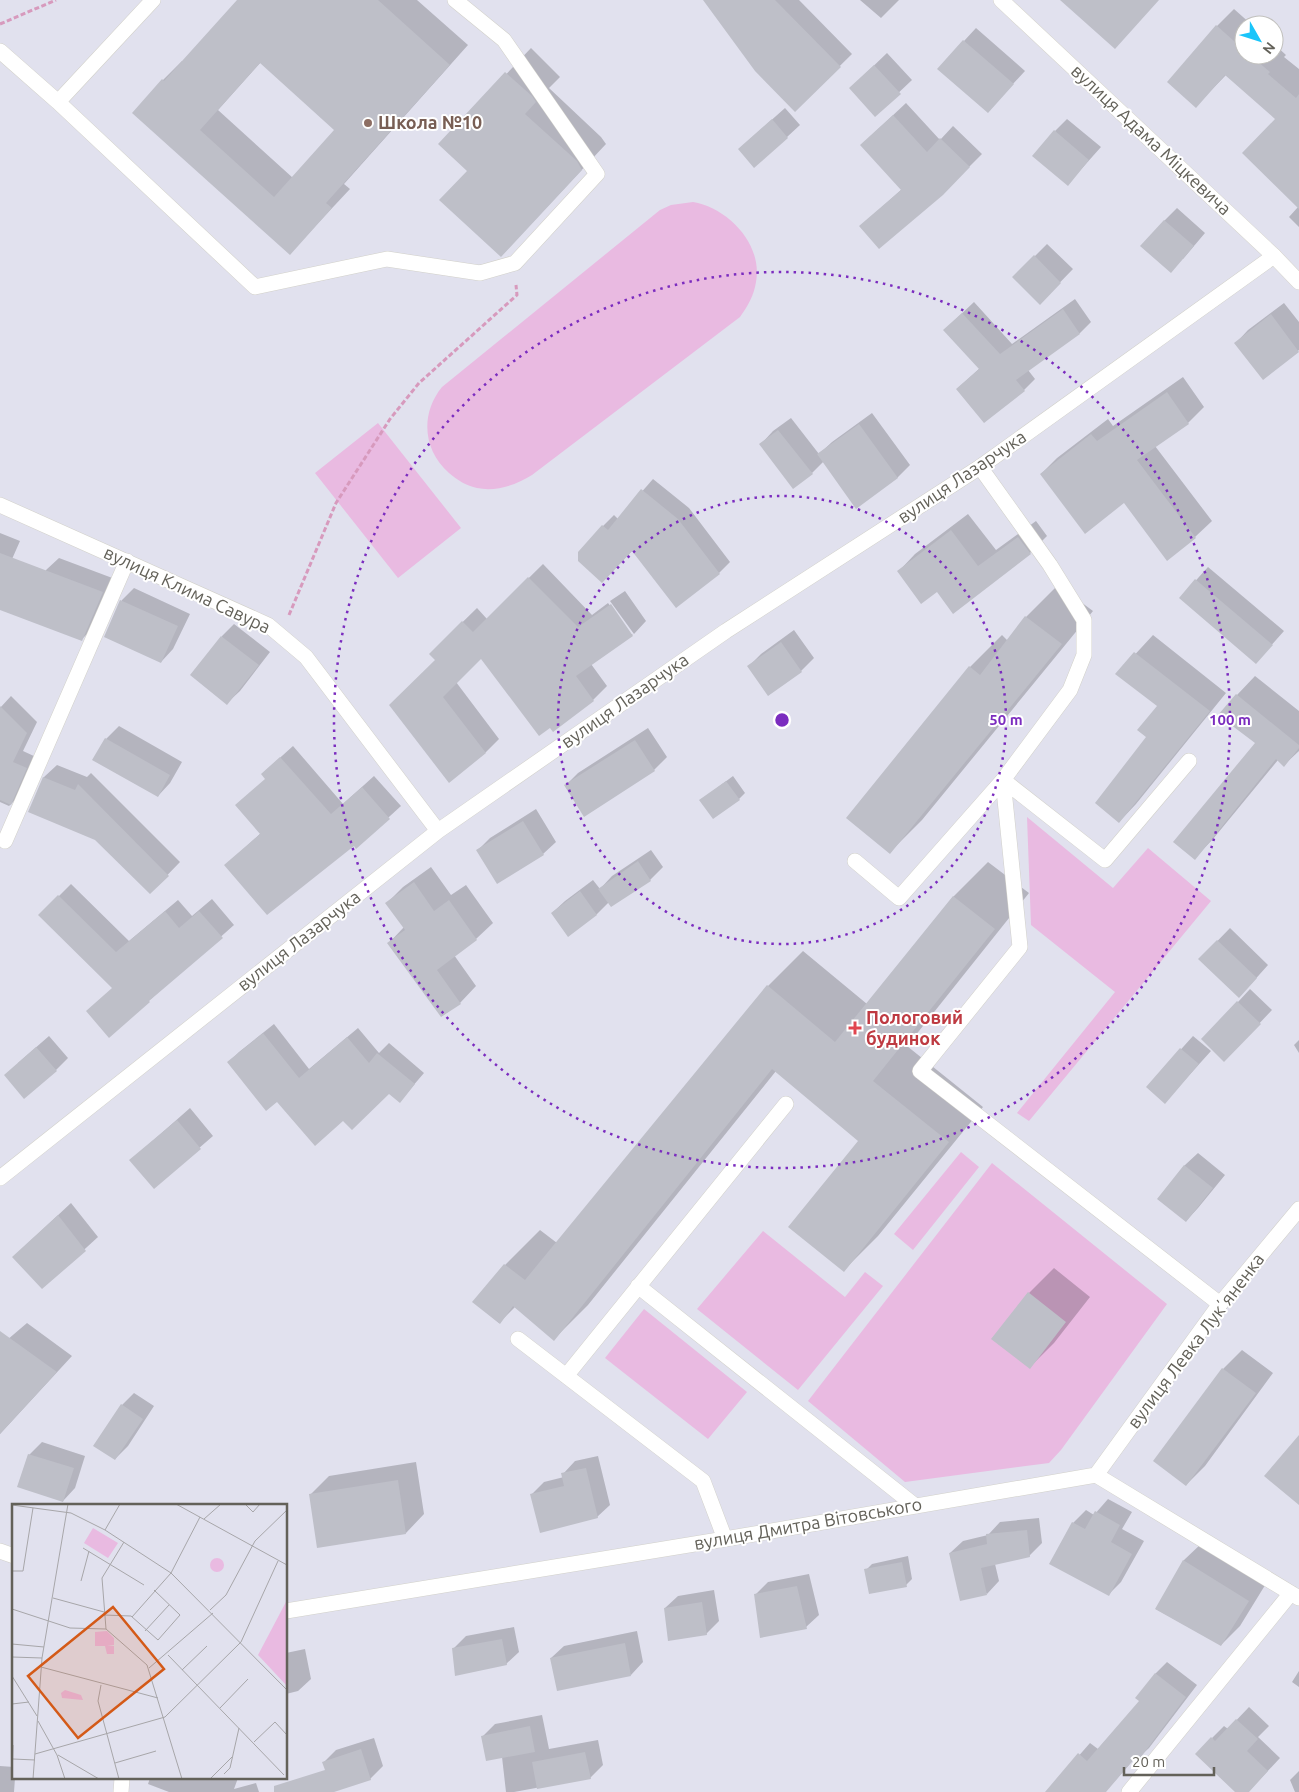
<svg xmlns="http://www.w3.org/2000/svg" width="1299" height="1792" viewBox="0 0 1299 1792" font-family="Ubuntu,sans-serif">
<style>
.green{fill:#e9bae1}
.shadow{fill:#0003;fill-rule:evenodd}
.building{fill:#bebfc8;fill-rule:evenodd}
.lines{fill:none;stroke-linecap:round;stroke-linejoin:round}
.lane-casing{stroke:#d2d1ca;stroke-width:16}
.street-casing{stroke:#d2d1ca;stroke-width:16}
.secondary-casing{stroke:#d6d4cc;stroke-width:16}
.path{stroke:#d79abd;stroke-width:3;stroke-dasharray:5 2.5;stroke-linecap:butt}
.lane{stroke:#fff;stroke-width:15}
.street{stroke:#fff;stroke-width:15}
.secondary{stroke:#fff;stroke-width:15}
.ring{fill:none;stroke:#7b2cbf;stroke-width:2.5;stroke-dasharray:2.5 5}
.education-dot{fill:#8d6e63;stroke:#fff;stroke-width:2}
.health-dot{fill:#e0444e;stroke:#fff;stroke-width:2}
.labels{text-anchor:middle;stroke-width:4;stroke-linejoin:round;paint-order:stroke}
.education-label{font-size:18px;font-weight:bold;fill:#785e54;stroke:#fff;text-anchor:start}
.street-label{font-size:18px;fill:#636159;stroke:#fff}
.health-label{font-size:18px;font-weight:bold;fill:#be3a42;stroke:#fff;text-anchor:start}
.inset-road{fill:none;stroke:#a7a6a9;stroke-width:1}
.view{fill:#d45a18;fill-opacity:0.15;stroke:#d45a18;stroke-width:2.5}
.inset-edge{fill:none;stroke:#636159;stroke-width:2.5}
.centre{fill:#7b2cbf;stroke:#fff;stroke-width:2.5}
.ring-label{font-size:15px;text-anchor:middle;font-weight:bold;fill:#7b2cbf;stroke:#fff;stroke-width:4;stroke-linejoin:round;paint-order:stroke}
</style>
<rect width="100%" height="100%" fill="#e1e1ee"/>
<path class="green" d="M693 202C728 208 763 244 756 282 754 295 748 306 740 317L532 475C516 485 496 492 477 488 467 486 457 480 449 473 423 450 420 414 442 387L660 210 671 205Z
M378 423 461 528 398 578 315 473Z
M1027 817 1113 888 1148 848 1211 901 1029 1121 1017 1113 1115 992 1031 925Z
M961 1152 979 1167 913 1250 894 1234Z
M992 1163 1167 1304 1061 1450 1049 1463 905 1482 808 1401Z
M763 1231 845 1297 865 1272 883 1286 798 1390 697 1309Z
M644 1309 747 1392 708 1439 605 1358Z"/>
<path class="shadow" d="M238 0H417L468 45 344 184 350 189 290 253 134 113 163 80 182 61 183 62ZM261 62 336 130 293 178 218 110Z
M704 0H799L852 54 795 110Z
M860 0H899L881 18Z
M1234 9 1252 25H1244V55H1274V44L1286 55 1284 57 1299 69V227L1289 217 1298 207 1277 119 1226 75 1196 106 1217 26Z
M976 28 1025 71 988 111 964 41Z
M531 48 560 77 549 88 601 137 606 144 501 256 469 171 440 144Z
M887 53 912 80 875 115 863 76Z
M906 103 940 140 953 126 982 154 942 194 861 226 902 189 874 133Z
M785 108 800 125 787 137 739 149Z
M1067 119 1101 147 1068 184 1055 131Z
M1177 208 1205 233 1183 259 1164 221Z
M1047 244 1073 269 1040 303 1014 277Z
M1075 299 1091 322 1080 333 1028 370 1035 379 1024 390 957 389 980 368 956 319 974 302 1012 344Z
M1284 303 1299 322V350L1263 378 1236 343 1248 330Z
M1183 377 1204 407 1188 423 1155 446 1212 521 1195 537 1124 501 1041 474 1057 458 1108 419 1113 426Z
M872 413 910 465 897 478 824 461 812 473 761 444 773 431 791 418 819 454 832 442Z
M653 479 689 508 730 562 719 573 633 550 602 582 603 526 614 515 618 519Z
M968 514 996 550 1036 521 1047 536 1030 553 937 590 899 571 915 554Z
M0 533 20 541 5 575 0 580Z
M59 558 115 579 94 627 82 639 27 619 46 570Z
M543 564 592 615 608 603 631 634H633L591 664 607 686 593 700 553 730 482 657 456 682 499 739 486 752 449 781 437 660 430 654 477 608 487 619Z
M1208 567 1284 631 1268 649 1180 598Z
M1058 585 1093 611 922 820 890 852 970 667 1002 635 1008 641 1026 617Z
M134 588 190 614 173 649 161 662 106 637 122 600Z
M625 591 646 621 634 634 610 601Z
M234 624 270 652 240 691 227 703 222 636Z
M794 630 814 658 801 671 769 694 749 666 761 654Z
M1153 635 1226 693 1136 804 1119 822 1159 706 1117 674Z
M1255 676 1299 711V751L1284 765 1278 760 1213 839 1195 858 1256 743 1237 695Z
M11 696 37 722 23 751 36 757 20 795 9 806 0 802V708Z
M119 726 182 762 170 783 158 796 106 739Z
M648 728 667 757 654 770 584 815 565 786 578 773Z
M293 746 343 804 374 776 401 806 356 847 354 844 226 865 261 833 266 778 262 774Z
M57 765 87 777 91 773 180 862 150 893 96 839 30 811 44 777Z
M733 776 745 793 739 799 701 800Z
M536 809 556 842 543 854 477 851 490 838Z
M651 850 663 867 650 880 611 906 609 902 597 914 568 935 552 913 565 901 593 880 600 889 612 876Z
M988 862 1029 893 907 1046 983 1107 878 1236 844 1270 860 1141 776 1071 588 1305 554 1339 515 1307 499 1323 474 1302 505 1265 540 1230 557 1243 768 986 803 951 867 1004 953 897Z
M431 867 451 895 466 885 493 923 476 939 454 955 476 986 460 1003 442 1016 389 943 404 927 387 903 403 887Z
M71 884 129 941 178 900 192 916 212 899 234 925 109 1036 113 987 40 915Z
M1230 928 1268 965 1251 984 1200 959Z
M1250 989 1272 1010 1237 1047 1238 1002Z
M274 1024 309 1069 358 1028 379 1053 389 1043 424 1073 400 1101 389 1092 343 1119 277 1100 229 1062 239 1052Z
M49 1036 68 1058 56 1070 18 1063Z
M1193 1036 1211 1051 1165 1102 1147 1087Z
M1299 1040V1053L1294 1045Z
M190 1108 213 1136 154 1187 131 1160Z
M1198 1153 1225 1175 1198 1208 1186 1221 1158 1199 1185 1165Z
M71 1203 98 1237 42 1288 26 1245Z
M1054 1268 1090 1297 1054 1343 1030 1367 1029 1293Z
M27 1323 72 1356 0 1434V1346Z
M1242 1350 1273 1373 1205 1466 1186 1485 1155 1461 1223 1369Z
M134 1393 154 1406 128 1446 115 1459 122 1405Z
M42 1442 85 1456 75 1488 63 1501 29 1455Z
M598 1456 610 1505 597 1517 531 1495 544 1482 564 1477 563 1474 575 1461Z
M416 1462 424 1514 406 1533 310 1495 329 1476Z
M1108 1499 1132 1512 1122 1529 1144 1541 1121 1582 1108 1595 1073 1523 1086 1510 1094 1515Z
M1039 1518 1042 1543 1029 1556 995 1564 999 1581 987 1594 950 1553 963 1541 988 1535 1000 1522Z
M1203 1542 1267 1582 1240 1626 1221 1645 1156 1609 1184 1560Z
M908 1556 912 1579 906 1585 866 1570 872 1564Z
M809 1574 819 1615 806 1627 755 1595 768 1582Z
M714 1590 719 1621 706 1634 665 1608 678 1596Z
M514 1627 519 1652 506 1664 453 1649 466 1636Z
M637 1631 643 1662 631 1675 551 1658 564 1646Z
M305 1649 311 1679 298 1691 286 1694V1653Z
M1167 1662 1197 1685 1149 1748 1137 1759 1136 1757 1105 1792H1047L1090 1743 1098 1749 1141 1701 1137 1698 1156 1673Z
M1299 1671V1687L1292 1682Z
M1249 1707 1269 1726 1258 1737 1280 1758 1248 1792H1237L1212 1738 1224 1726 1228 1729Z
M542 1715 549 1749 598 1740 603 1765 590 1778 514 1792H506L502 1757 483 1736 495 1724Z
M374 1738 383 1766 370 1779 324 1762 336 1750Z
M0 1766 14 1767V1778H15L14 1792H0Z
M1299 1771V1792H1295L1290 1780Z
M150 1778H238L234 1789 256 1783 259 1792H169L148 1784Z"/>
<path class="building" d="M237 0H378L450 65 326 203 332 208 290 255 132 113 162 79 164 81ZM260 63 334 130 274 197 200 130Z
M703 0H775L841 67 795 112 755 71Z
M1060 0H1159L1115 49Z
M1216 25 1244 50V55H1250L1270 72 1268 74 1296 98 1299 94V209L1242 153 1275 119 1225 75 1196 108 1167 82Z
M963 40 1014 84 988 113 937 69Z
M874 65 901 94 875 117 849 88Z
M505 72 532 96 536 102 525 114 577 161 582 170 501 257 439 200 467 171 438 144Z
M893 115 927 152 940 138 970 167 943 195 879 249 859 226 901 190 860 145Z
M772 119 788 138 754 168 738 149Z
M1054 130 1089 160 1068 186 1032 156Z
M1164 220 1194 246 1171 273 1140 246Z
M1034 255 1061 283 1040 305 1012 277Z
M1063 309 1080 334 1016 380 1025 391 984 423 956 389 979 369 943 330 962 313 1000 354Z
M1271 314 1299 352 1263 380 1234 343Z
M1167 392 1189 424 1137 460 1196 538 1167 561 1124 503 1085 534 1040 474 1091 434 1097 441Z
M859 424 898 478 856 509 817 454Z
M778 430 813 474 793 489 759 444Z
M641 489 678 519 720 574 676 608 632 551 602 583 578 561V552L602 525 608 530Z
M951 530 978 566 1018 537 1031 554 953 614 937 592 921 604 897 571Z
M0 553 103 592 82 641 0 610Z
M528 577 578 627 611 604 633 636 576 676 594 701 553 732 550 728 539 736 481 659 443 697 486 753 449 783 389 705 435 660 429 654 462 621 473 632Z
M1195 579 1273 645 1256 664 1179 598Z
M120 600 178 626 161 663 104 637Z
M1025 616 1062 644 890 854 846 818 969 666 980 675Z
M221 636 259 665 227 705 190 675Z
M781 642 802 672 768 696 747 666Z
M1134 652 1210 711 1119 823 1095 803 1146 737 1137 730 1157 706 1115 674Z
M1236 694 1299 745V748L1284 767 1276 759 1195 860 1173 842 1255 743 1218 715Z
M0 706 27 733 13 762 27 768 11 805 0 800Z
M105 738 170 775 158 797 92 760Z
M635 740 655 771 584 817 564 785Z
M280 757 331 814 362 787 390 819 356 849 354 846 267 915 224 865 260 834 235 805 265 779 261 774Z
M43 777 75 790 78 784 169 876 150 894 95 840 28 812Z
M726 781 740 800 713 819 699 800Z
M523 821 544 855 497 884 476 850Z
M638 861 651 881 611 907 598 889Z
M414 882 434 911 449 900 477 940 437 970 461 1004 441 1017 387 943 405 930 385 903Z
M580 891 597 915 568 937 551 913Z
M58 895 116 952 165 911 179 928 199 911 223 938 149 1001 150 1002 109 1038 86 1011 112 988 38 915Z
M953 896 995 929 873 1081 949 1142 844 1272 788 1227 858 1141 772 1069 554 1341 513 1306 500 1324 472 1302 504 1264 525 1280 767 985 835 1042Z
M1217 940 1257 978 1239 998 1198 959Z
M1237 1001 1261 1024 1224 1062 1201 1039Z
M263 1033 299 1078 347 1037 369 1063 377 1053 415 1084 400 1103 389 1094 352 1130 343 1121 315 1146 277 1102 266 1111 227 1062Z
M36 1047 57 1071 24 1099 4 1075Z
M1180 1048 1199 1064 1165 1104 1146 1087Z
M177 1120 201 1149 154 1189 129 1160Z
M1184 1165 1213 1188 1186 1222 1157 1199Z
M58 1215 86 1251 42 1289 12 1257Z
M1028 1292 1066 1322 1030 1369 991 1339Z
M0 1331 57 1372 0 1434Z
M1222 1368 1256 1393 1186 1486 1153 1461Z
M121 1404 143 1419 115 1460 93 1446Z
M1299 1435V1505L1264 1476Z
M28 1454 74 1468 63 1502 17 1487Z
M586 1468 598 1518 540 1533 530 1494 564 1486 561 1473Z
M398 1480 406 1534 317 1548 309 1494Z
M1095 1511 1120 1525 1111 1542 1132 1554 1109 1596 1049 1564 1072 1522 1085 1529Z
M1027 1530 1030 1557 981 1568 987 1595 960 1601 949 1553 987 1544 986 1534Z
M1183 1560 1249 1601 1221 1646 1155 1609Z
M902 1562 907 1587 869 1594 864 1569Z
M797 1586 807 1629 760 1638 754 1594Z
M702 1602 707 1635 668 1641 664 1608Z
M502 1639 507 1665 455 1676 452 1648Z
M625 1643 631 1676 557 1691 550 1658Z
M1155 1673 1186 1697 1138 1761 1135 1758 1106 1792H1045L1078 1753 1087 1761 1139 1701 1135 1698Z
M1236 1719 1258 1739 1247 1751 1268 1771 1249 1792H1235L1195 1754 1211 1737 1215 1741Z
M530 1726 535 1752 486 1761 481 1736Z
M361 1749 371 1780 334 1792H274V1786L325 1770 322 1762Z
M585 1752 591 1779 537 1789 532 1762Z"/>
<g class="lines">
<g class="lane-casing">
<path id="lane" d="M0 51 58 102 255 287 387 259 480 273 515 263 597 174 504 40 455 0
M58 102 153 0
M1003 780 1020 947 920 1071 1220 1304
M1003 780 1105 860 1189 761
M5 841 127 561
M855 861 899 898 1003 780 1070 690 1084 655V620L1050 565 980 467
M638 1286 914 1505
M518 1339 703 1481 725 1539
M566 1376 786 1104"/>
</g>
<g class="street-casing">
<path id="street" d="M0 505 268 625 306 657 438 831
M0 1178 438 831 726 631 980 467 1274 256
M1096 1475 1220 1304 1299 1209
M0 1551 14 1556
M286 1611 725 1539 1096 1475 1299 1598
M121 1792 122 1778
M1129 1792 1291 1593"/>
</g>
<g class="secondary-casing">
<path id="secondary" d="M1001 0 1274 256 1299 282"/>
</g>
<path class="path" d="M0 24 56 0
M289 615 336 503 390 419 419 383 517 295 516 285"/>
<use href="#lane" class="lane"/>
<use href="#street" class="street"/>
<use href="#secondary" class="secondary"/>
</g>
<g class="ring">
<circle cx="782" cy="720" r="224"/>
<circle cx="782" cy="720" r="448"/>
</g>
<circle class="education-dot" cx="368" cy="123" r="5"/>
<path class="health-dot" d="M852.5 1020.5h5v5h5v5h-5v5h-5v-5h-5v-5h5z"/>
<g class="labels">
<g class="education-label">
<text x="378" y="129">Школа №10</text>
</g>
<g class="street-label">
<text transform="translate(1151 140) rotate(43)" y="6">вулиця Адама Міцкевича</text>
<text transform="translate(962 477) rotate(-34)" y="6">вулиця Лазарчука</text>
<text transform="translate(187 590) rotate(25)" y="6">вулиця Клима Савура</text>
<text transform="translate(625 701) rotate(-35)" y="6">вулиця Лазарчука</text>
<text transform="translate(299 941) rotate(-38)" y="6">вулиця Лазарчука</text>
<text transform="translate(1196 1341) rotate(-53)" y="6">вулиця Левка Лукʼяненка</text>
<text transform="translate(808 1524) rotate(-10)" y="6">вулиця Дмитра Вітовського</text>
</g>
<g class="health-label">
<text x="866" y="1024">Пологовий<tspan x="866" dy="21">будинок</tspan></text>
</g>
</g>
<g transform="translate(12 1504)">
<rect width="275" height="275" fill="#e1e1ee"/>
<path d="M81 24 106 39 96 54 72 39ZM198 61a7 7 0 1 1 14 0a7 7 0 1 1-14 0ZM275 96V182L246 151ZM95 127 102 134V141L95 142H102V150H95L93 142H83V128ZM53 186 69 191 71 196 50 194 49 189Z" fill="#e9bae1"/>
<path class="inset-road" d="M164 0 275 61M233 0 241 8 248 0M0 1 59 9 93 26 159 69 275 186M192 15 209 0M93 26 108 0M112 38 90 74 94 125 135 161 170 275M71 44 132 81M0 67H11L21 4M69 77 77 47M41 94 92 108M0 105 58 124 94 125M198 106 214 91 243 37 275 6M92 111 119 112 146 136 168 111 142 86M120 113 159 69 188 13M133 127 157 101M0 140 32 143M156 151 272 271M0 153 30 154M29 163 146 194M137 164 201 109M170 166 195 142M0 172 25 212M89 181 86 197 107 275M0 200 17 198M208 204 236 175M26 217 45 251 53 275M242 238 263 218 275 231M23 250 153 213 229 138 266 57M46 251 87 275M1 255 23 256M103 259 144 247M212 270 218 264 227 224M0 275 1 241M21 275 30 154 56 0M198 275 220 253"/>
<path class="view" d="M101 103 152 165 66 234 16 172Z"/>
<rect width="275" height="275" class="inset-edge"/>
</g>
<circle cx="782" cy="720" r="8" class="centre"/>
<g class="ring-label">
<text x="1006" y="725">50 m</text>
<text x="1230" y="725">100 m</text>
</g>
<g transform="translate(1259 40) rotate(129)"><circle r="24" fill="#ffffff" stroke="#c1c0bd"/>
<path d="M0-4L9 19L0 12L-9 19Z" fill="#1ac5fa"/>
<text y="-8" font-size="14" font-weight="bold" text-anchor="middle" fill="#636159">N</text>
</g>
<path d="M1124 1767v8h90v-8" fill="none" stroke="#636159" stroke-width="2.5"/>
<text x="1132" y="1767" font-size="15" fill="#636159" stroke="#ffffff" stroke-width="4" paint-order="stroke">20 m</text>
</svg>
